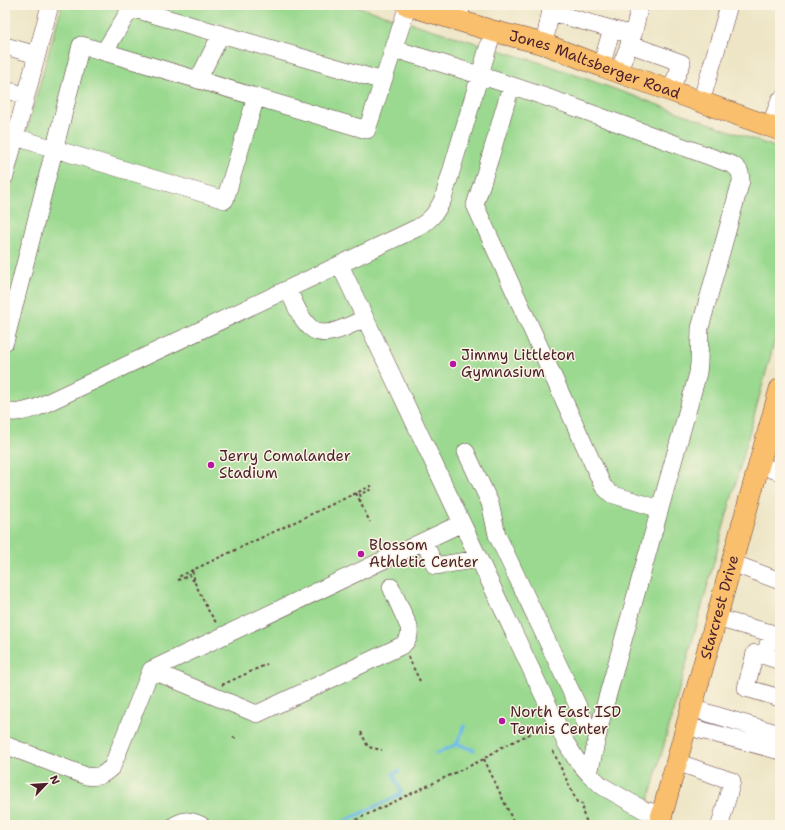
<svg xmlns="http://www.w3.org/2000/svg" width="785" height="830" viewBox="0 0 785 830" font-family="'Shantell Sans',sans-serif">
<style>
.garden{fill:#9ad98f;stroke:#727c5d}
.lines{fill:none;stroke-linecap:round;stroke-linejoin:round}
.stream{stroke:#71bae9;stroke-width:3.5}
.minor-casing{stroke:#623d42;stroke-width:18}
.major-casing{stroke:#623d42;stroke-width:22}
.path{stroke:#623d42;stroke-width:2;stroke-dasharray:3 3;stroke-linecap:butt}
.minor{stroke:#fff;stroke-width:17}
.major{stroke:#f9bf6d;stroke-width:21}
.poi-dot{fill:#b5179e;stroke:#fcf5e5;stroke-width:1.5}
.labels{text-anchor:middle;stroke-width:3;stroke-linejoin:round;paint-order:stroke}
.street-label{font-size:15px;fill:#4a1f2b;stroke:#fcf5e5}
.poi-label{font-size:15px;fill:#4a1f2b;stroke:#fcf5e5;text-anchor:start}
</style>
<rect width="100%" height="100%" fill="#fcf5e5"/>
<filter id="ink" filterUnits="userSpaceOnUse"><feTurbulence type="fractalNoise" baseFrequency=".025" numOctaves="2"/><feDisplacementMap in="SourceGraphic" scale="8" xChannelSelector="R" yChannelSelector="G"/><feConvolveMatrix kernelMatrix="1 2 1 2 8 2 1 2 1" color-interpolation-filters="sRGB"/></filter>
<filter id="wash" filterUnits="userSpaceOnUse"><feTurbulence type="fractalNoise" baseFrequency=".012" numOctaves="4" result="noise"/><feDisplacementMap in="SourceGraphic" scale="16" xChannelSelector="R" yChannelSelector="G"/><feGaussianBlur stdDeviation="0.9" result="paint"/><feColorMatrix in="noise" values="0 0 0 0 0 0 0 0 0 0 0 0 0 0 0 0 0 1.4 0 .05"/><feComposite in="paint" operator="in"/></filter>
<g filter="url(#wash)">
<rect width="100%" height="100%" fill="#ede5c5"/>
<path class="garden" d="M62 5H352L548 65 780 149V321L642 825H5V207Z"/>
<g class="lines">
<path class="stream" d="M457 744 474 750
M436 754 457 744 464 726
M337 825 399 795 401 791 393 774 399 771"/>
</g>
</g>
<g filter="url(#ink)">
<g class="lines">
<g class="minor-casing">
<path id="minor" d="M550 12 633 35 640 5
M458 20 462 5
M544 44 552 5
M629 44 682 63 670 91
M5 46 37 55
M394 49C458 68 522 88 585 111 634 129 684 147 733 165 740 170 741 173 741 181L700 328 699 363 698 373 603 712 589 774
M104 52 131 8 383 81
M601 66 612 29
M618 73 633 35
M198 80 221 34
M511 86 490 158 475 205 603 486 611 494 660 509
M5 90 26 95
M701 102 714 58 729 5
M770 126 780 100
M15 137 225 200 256 97
M5 176 50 5
M340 265 566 743 576 759 589 774 602 786 644 810 662 814
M288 289C294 302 303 327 318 332 331 336 353 324 365 318
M5 342 81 45 367 130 408 5
M5 411C16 414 25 411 36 408L417 228C431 220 436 213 443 199L493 31
M466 452 490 503 497 535 577 704 586 724 598 732
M759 465 780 472
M424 541 435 566 479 559
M732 563 780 581
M716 618 771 633 765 656 755 653 746 688 780 698
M765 656 780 661
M151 670 257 714 403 645C409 639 410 635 409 627L391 587
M691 708 780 734
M686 726 780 751
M5 745 86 776C99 778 103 775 112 767L151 670 462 523
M676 762 732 781 720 825
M175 825C186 819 190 820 201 825"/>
</g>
<g class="major-casing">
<g id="major">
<path id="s1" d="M407 5 493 31 544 44 601 66 780 130"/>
<path id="s2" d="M659 825 780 389"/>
</g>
</g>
<path class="path" d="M356 493 360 501
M192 571 194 576V581L208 610 217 624
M194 581 192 579 190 575 179 580 178 577 371 486 372 489 360 494 361 498 360 502 370 522
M408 657 420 681
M222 685 267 664
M361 732 368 747 382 750
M233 737 238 740
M553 751 577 802 582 804 584 807 582 811 588 825
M484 759 515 825
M345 825 484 759 500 748 542 728 543 729"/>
<use href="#minor" class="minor"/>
<use href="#major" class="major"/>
</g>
</g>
<g class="poi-dot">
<circle cx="453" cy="364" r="4"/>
<circle cx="211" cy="465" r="4"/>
<circle cx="361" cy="554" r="4"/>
<circle cx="502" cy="721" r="4"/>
</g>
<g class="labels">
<g class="street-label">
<text dy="5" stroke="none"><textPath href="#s1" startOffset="197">Jones Maltsberger Road</textPath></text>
<text dy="5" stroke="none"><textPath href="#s2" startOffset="226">Starcrest Drive</textPath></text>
</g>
<g class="poi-label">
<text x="461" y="360">Jimmy Littleton<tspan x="461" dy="17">Gymnasium</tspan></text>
<text x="219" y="461">Jerry Comalander<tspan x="219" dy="17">Stadium</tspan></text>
<text x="369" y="550">Blossom<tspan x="369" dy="17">Athletic Center</tspan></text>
<text x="510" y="717">North East ISD<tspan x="510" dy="17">Tennis Center</tspan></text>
</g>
</g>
<rect width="785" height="830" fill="none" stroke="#fcf5e5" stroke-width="20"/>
<g transform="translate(46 784) rotate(65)" stroke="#fcf5e5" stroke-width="3" paint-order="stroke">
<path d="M0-3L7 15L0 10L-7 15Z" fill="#4a1f2b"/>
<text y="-6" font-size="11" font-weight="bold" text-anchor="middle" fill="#4a1f2b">N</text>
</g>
</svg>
